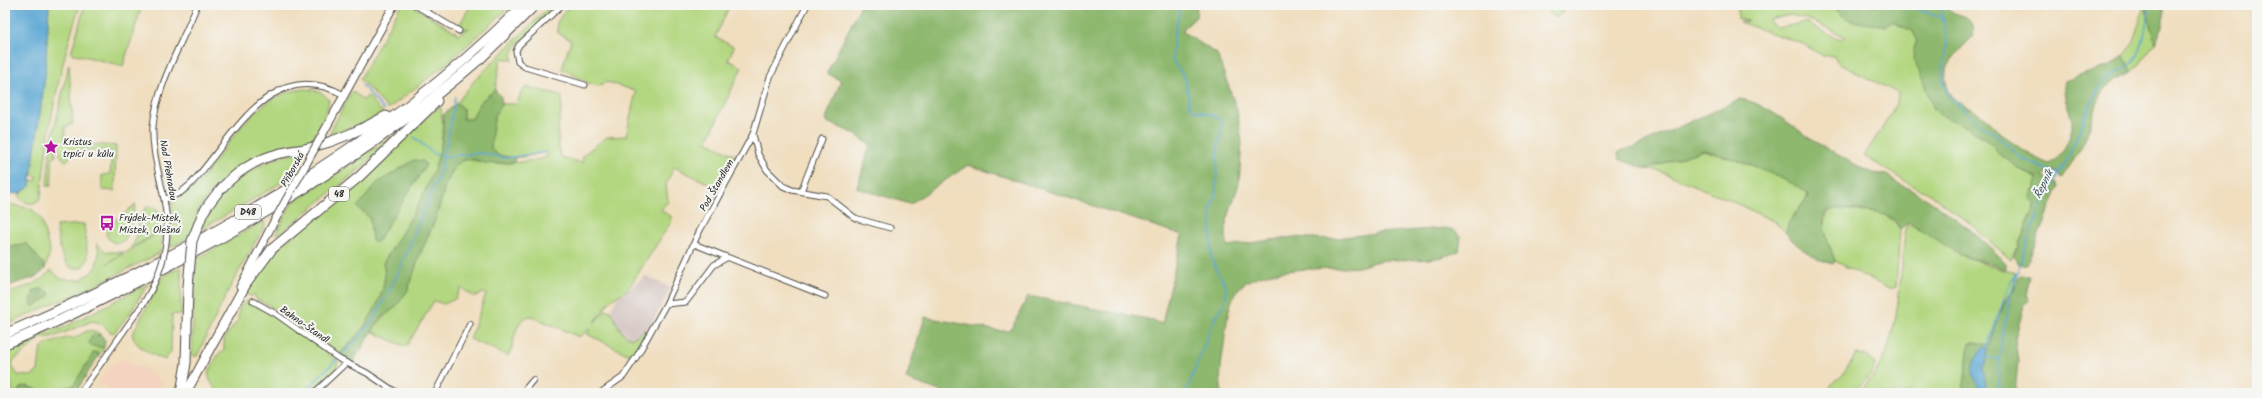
<svg xmlns="http://www.w3.org/2000/svg" width="2262" height="398" viewBox="0 0 2262 398" font-family="Kalam,sans-serif">
<style>
.built{fill:#f4d3c1}
.industrial{fill:#d0c0bc}
.green{fill:#b3d780;stroke:#6f8156;fill-rule:evenodd}
.forest{fill:#8eb86e;stroke:#5c724c}
.water{fill:#5ca7d4;stroke:#446980}
.lines{fill:none;stroke-linecap:round;stroke-linejoin:round}
.stream{stroke:#5ca7d4;stroke-width:1.5}
.street-casing{stroke:#494641;stroke-width:7}
.secondary-casing{stroke:#494641;stroke-width:9}
.primary-casing{stroke:#494641;stroke-width:10}
.highway-casing{stroke:#494641;stroke-width:11}
.street{stroke:#fff;stroke-width:5}
.secondary{stroke:#fff;stroke-width:7}
.primary{stroke:#fff;stroke-width:8}
.highway{stroke:#fff;stroke-width:9}
.street-bridge-casing{stroke:#494641;stroke-width:7;stroke-linecap:butt}
.secondary-bridge-casing{stroke:#494641;stroke-width:9;stroke-linecap:butt}
.highway-bridge-casing{stroke:#494641;stroke-width:11;stroke-linecap:butt}
.street-bridge{stroke:#fff;stroke-width:5}
.secondary-bridge{stroke:#fff;stroke-width:7}
.highway-bridge{stroke:#fff;stroke-width:9}
.labels{text-anchor:middle;stroke-width:4;stroke-linejoin:round;paint-order:stroke}
.shield{fill:#f6f6f2;stroke:#686867;stroke-width:1}
.shield-label{font-size:9px;font-weight:bold;fill:#2b2b2b}
.poi-label{font-size:10px;fill:#2b2b2b;stroke:#f6f6f2;text-anchor:start}
.street-label{font-size:10px;fill:#2b2b2b;stroke:#f6f6f2}
.water-label{font-size:11px;font-style:italic;fill:#3c5666;stroke:#f6f6f2}
</style>
<rect width="100%" height="100%" fill="#f6f6f2"/>
<filter id="ink" filterUnits="userSpaceOnUse"><feTurbulence type="fractalNoise" baseFrequency=".025" numOctaves="2"/><feDisplacementMap in="SourceGraphic" scale="8" xChannelSelector="R" yChannelSelector="G"/><feConvolveMatrix kernelMatrix="1 2 1 2 8 2 1 2 1" color-interpolation-filters="sRGB"/></filter>
<filter id="wash" filterUnits="userSpaceOnUse"><feTurbulence type="fractalNoise" baseFrequency=".012" numOctaves="4" result="noise"/><feDisplacementMap in="SourceGraphic" scale="16" xChannelSelector="R" yChannelSelector="G"/><feGaussianBlur stdDeviation="0.9" result="paint"/><feColorMatrix in="noise" values="0 0 0 0 0 0 0 0 0 0 0 0 0 0 0 0 0 1.4 0 .05"/><feComposite in="paint" operator="in"/></filter>
<g filter="url(#wash)">
<rect width="100%" height="100%" fill="#f0debf"/>
<path class="built" d="M127 359 129 365 143 368 162 382 160 393H109L106 386H97L110 366 117 361Z"/>
<path class="industrial" d="M646 276 671 288 647 332 644 330 636 336 629 337 619 328 611 309 618 297Z"/>
<path class="green" d="M49 5H80C58 71 48 128 41 197 36 206 25 205 19 197L20 194 30 186 31 180 36 181 37 176 31 175 45 77Z
M85 5H142L123 66 71 53Z
M401 5H411L456 32 457 35 469 28 461 30 458 27 471 5H512L444 66 388 109 360 79Z
M551 5H560L515 47 512 54 513 60 501 58 495 90 480 102 472 119H463V108L457 103 474 81Z
M569 5H730L715 37 734 47 728 60 742 67 707 141 736 156 722 186 718 188 674 167 666 184 668 202 662 208V211L671 216V222L632 283 627 290 610 301 594 323 606 310 611 311C617 321 619 335 632 338L640 334 644 330 647 332 634 357 587 334 591 328 579 337 531 316C513 318 516 344 508 356L470 339 486 294 483 293 475 297 461 288 455 299 444 304 434 301 406 347 371 331 408 290 420 254 436 218 445 186 457 163C470 156 477 163 490 163 503 164 537 162 548 156L546 153H542C526 157 508 161 492 152 488 141 493 112 502 104H517L521 92 527 87 561 95C565 102 558 120 558 129 558 137 558 149 561 157L582 163 583 155 607 137 626 136 636 91 607 82 598 86 588 83 562 69 571 40 558 33 557 22Z
M1546 5H1569L1558 17H1553L1545 8Z
M1738 5H1836L1837 11 1889 23 1892 22 1913 31 1917 40 1913 52 1969 129 1983 137 1995 147 1997 152 2023 171 2037 178 2036 186 2032 191 2036 204 2019 244V247L2015 250 2011 260 1966 220 1927 192 1916 188 1864 156C1871 144 1900 105 1898 93L1839 64 1834 56H1823L1803 44 1739 22 1749 21 1738 19ZM1790 15 1808 19 1846 37 1842 39 1827 34 1807 22 1777 28 1771 24 1770 20Z
M2145 5 2155 44 2139 65 2131 72 2124 56 2131 47Z
M69 64 73 124 65 127V142L116 146 115 191 102 190V175L110 174 112 155 110 150H78L66 161C58 156 58 146 52 139Z
M304 89C314 90 324 91 329 101L325 116 312 140C265 150 228 163 201 206 196 215 194 230 188 237 185 241 175 245 170 247L172 204C180 196 190 191 198 183 228 148 254 93 304 89Z
M352 91 363 100 368 96 383 113 363 124 329 134Z
M440 105C453 158 411 220 383 263 390 286 374 315 360 332 353 341 345 347 339 356L274 308 256 299 254 294 251 297 246 293 267 261 281 246 379 164ZM414 160 372 241 370 218 361 210 404 167Z
M393 136 361 168 277 236 276 233 292 203Z
M51 142 55 147 56 156H53L51 186H47Z
M307 150 293 176 200 230C221 181 257 161 307 150Z
M1704 150C1739 161 1778 171 1808 193L1807 198 1789 222 1786 233 1775 222 1727 199 1659 171 1646 169Z
M5 203 32 209 41 219 50 252 45 269 44 265 27 244 5 248Z
M136 204 126 238 120 243 112 242 106 235 108 226Z
M150 206 155 207 159 212 154 235 131 248 136 239 144 209Z
M1831 208C1840 208 1847 210 1856 211 1877 214 1886 209 1900 229L1896 287 1891 290 1835 261C1830 245 1816 220 1831 208Z
M263 221 265 225 228 291 197 356H192L195 260Z
M84 224 88 260 81 268H71C59 258 59 240 56 226Z
M1908 224 1924 230 1961 255 1990 266 2015 273 2014 289 2005 300 1990 345 1971 342 1969 344 1963 393H1857C1903 356 1898 280 1906 227Z
M158 226 163 227 160 253 63 301H58L5 326V297C21 284 33 291 51 270L61 279 80 280 95 270 99 253 97 243 106 252H124L107 264 155 235Z
M181 267V315L172 314 171 352 165 360C152 354 137 349 132 335L163 276Z
M148 284 128 316 114 333 110 332 102 324 92 321 59 335 40 339 12 362 13 368 18 375 31 376 38 371 40 353 42 347 47 344 70 337 73 339C83 333 92 325 102 336L97 334 98 346 104 348 99 355 98 353 94 352 73 386 40 391 26 386 17 393H13L5 351 55 329H61Z
M247 301 285 322 338 361 337 368 310 393H220C214 388 209 381 208 373L218 355 224 351V339L238 320 239 307Z
M1856 354 1865 355 1875 363C1876 371 1857 391 1849 393 1843 395 1834 393 1827 393L1832 384 1842 376Z"/>
<path class="forest" d="M861 5H1197L1196 17 1184 28 1183 32 1217 54 1237 110 1242 142 1239 183 1226 224V243L1228 246 1293 237 1329 239 1376 233 1446 228 1455 231 1461 237 1459 251C1426 265 1411 257 1379 261 1372 262 1365 266 1358 267 1329 270 1262 265 1240 287 1229 298 1227 321 1225 336 1223 355 1218 374 1222 393H945L906 379 925 317 999 331H1008L1013 326 1028 296 1148 319 1162 324 1182 235 968 165 910 204 857 188 870 145 855 134 825 121 841 81 827 73Z
M1836 5H1945C1952 19 1978 11 1973 36 1963 47 1942 65 1946 82 1950 104 1973 108 1988 119 1991 121 1991 124 1993 126 2004 138 2034 159 2049 164 2062 158 2073 135 2072 121 2070 108 2061 95 2065 81L2111 65 2124 56 2131 72C2088 95 2101 100 2085 139 2080 153 2069 166 2061 179L2057 172 2051 170 2043 176 2057 184 2058 188 2027 264H2018L2014 257 2015 252 2019 247V244L2036 204 2031 200 2030 195 2036 186 2037 178 2023 171 1996 152C1993 137 1952 121 1939 114L1934 109 1914 59 1913 52 1917 40 1913 31 1892 22 1887 26C1871 23 1840 25 1836 5Z
M2145 5H2163V27L2155 44Z
M495 90 501 97 502 104C492 113 492 136 491 149L498 155 515 158 514 162 488 164 472 159 463 160 455 166 445 186 436 218 420 254 408 290 395 308 381 318 352 363 339 356C345 347 353 341 360 332 373 315 390 286 383 263 407 225 449 161 443 115L457 103 463 108V119H472L480 102Z
M1740 99C1768 102 1807 140 1833 152 1845 159 1858 167 1871 172 1878 175 1888 172 1892 180 1934 200 1974 230 2006 263V269L1961 255 1909 222 1900 229C1898 226 1896 221 1893 219 1885 212 1831 204 1825 213 1819 222 1832 251 1835 261L1833 264C1814 259 1798 248 1786 233L1789 222 1807 198 1808 193 1800 187 1752 165 1704 150 1646 169 1619 159 1618 153 1622 150 1635 147Z
M414 160 423 161 426 165 377 242 372 241 370 218 357 207 377 183Z
M27 244 44 265 45 269C36 282 17 279 5 289V248Z
M2021 275 2030 276 2026 296 2029 300 2024 306 2015 339 2018 362 2015 393H1963L1969 344 1975 342 1990 345C1994 335 1995 323 2000 312 2007 297 2014 296 2018 277Z
M42 289 49 292 50 296 33 307 31 300 34 290Z
M93 334 102 336 105 341 104 348 92 346 89 343Z
M94 352 98 353 99 355 75 393H17L21 387 27 386 40 391 73 386Z"/>
<path class="water" d="M5 5H49L45 77 30 186C22 194 16 195 5 193Z
M1984 347 1988 348 1986 365 1983 368 1986 385 1984 388 1980 389C1969 370 1971 363 1984 347Z"/>
<g class="lines">
<path class="stream" d="M1181 5 1174 34 1172 60 1185 78 1190 106 1194 110 1213 115 1222 121 1218 147 1216 190 1211 210V254C1216 285 1241 280 1214 320L1186 393
M1905 5 1942 18
M1940 5 1947 40 1942 78 1949 96 1976 121 1995 134 2023 159 2057 174
M362 85 384 110
M414 137 434 154 444 156
M444 157 479 153 506 158 546 152
M1986 350 2011 280 2019 271
M1986 357 1997 359 1999 358
M303 393 360 336 373 320 396 278 439 174 450 127 455 97
M2000 393C1994 337 2020 254 2043 202 2049 189 2057 177 2064 165 2077 140 2085 112 2099 88 2107 75 2122 71 2133 62 2143 54 2147 18 2150 5"/>
</g>
</g>
<g filter="url(#ink)">
<g class="lines">
<g class="street-casing">
<path id="street" d="M415 5 459 31
M562 5 519 45 516 51 518 62 525 67 585 85
M753 134 758 154 767 170 783 186 792 190 827 196 855 218 890 228
M801 191 822 139
M165 199 180 193 191 184C232 140 270 54 344 95
M167 227C167 193 151 160 153 126 157 84 182 44 197 5
M694 244 825 296
M253 301 276 314 339 359 367 373 397 393
M666 304 686 302 714 265 726 258
M80 393 145 301
M314 393 346 363
M435 393 470 324
M522 393 533 380
M600 393 623 377 637 356 666 304 699 232 753 134 770 77 807 5"/>
</g>
<g class="secondary-casing">
<path id="secondary" d="M331 119 394 5
M240 287 270 229"/>
</g>
<g class="primary-casing">
<path id="primary" d="M186 393 212 345"/>
</g>
<g class="highway-casing">
<path id="highway" d="M479 60 535 5
M203 213C220 185 245 163 277 154 289 151 301 150 313 147 339 140 363 129 386 116
M5 334C192 253 378 150 523 5
M5 344C48 327 90 306 131 285 257 223 378 148 483 56
M212 345 246 284 272 249 360 176 437 101
M181 393 186 363 188 287"/>
</g>
<use href="#street" class="street"/>
<use href="#secondary" class="secondary"/>
<use href="#primary" class="primary"/>
<use href="#highway" class="highway"/>
<g class="street-bridge-casing">
<path id="street-bridge" d="M145 301C159 278 167 254 167 227"/>
</g>
<g class="secondary-bridge-casing">
<path id="secondary-bridge" d="M270 229 331 119"/>
</g>
<g class="highway-bridge-casing">
<path id="highway-bridge" d="M188 287 192 241 203 213"/>
</g>
<use href="#street-bridge" class="street-bridge"/>
<use href="#secondary-bridge" class="secondary-bridge"/>
<use href="#highway-bridge" class="highway-bridge"/>
</g>
</g>
<defs>
<g id="sight-bare" transform="scale(1.2)"><path d="M0-6L1.8-2.2L6-1.7L2.9 1.2L3.7 5.4L0 3.3L-3.7 5.4L-2.9 1.2L-6-1.7L-1.8-2.2Z" fill="#b5179e" stroke="#f6f6f2" stroke-width="2.5" paint-order="stroke"/></g>
<g id="bus-bare" transform="scale(1.2)"><path d="M-5-6H5V4H4V6H2V4H-2V6H-4V4H-5ZM-3.5-4V0h7V-4ZM-3.5 1.2v1.5H-2V1.2ZM2 1.2v1.5H3.5V1.2Z" fill="#b5179e" stroke="#f6f6f2" stroke-width="2.5" paint-order="stroke"/></g>
</defs>
<g fill-rule="evenodd">
<use href="#sight-bare" x="51" y="147"/>
<use href="#bus-bare" x="107" y="223"/>
</g>
<g class="labels">
<g class="shield">
<rect x="329" y="187" width="20" height="14" rx="3"/>
<rect x="235" y="205" width="26" height="14" rx="3"/>
</g>
<g class="shield-label">
<text x="339" y="197">48</text>
<text x="248" y="215">D48</text>
</g>
<g class="poi-label">
<text x="63" y="145">Kristus<tspan x="63" dy="12">trpící u kůlu</tspan></text>
<text x="119" y="221">Frýdek-Místek,<tspan x="119" dy="12">Místek, Olešná</tspan></text>
</g>
<g class="street-label">
<text transform="translate(292 169) rotate(-61)" y="4">Příborská</text>
<text transform="translate(169 170) rotate(80)" y="4">Nad Přehradou</text>
<text transform="translate(716 185) rotate(-60)" y="4">Pod Štandlem</text>
<text transform="translate(305 324) rotate(35)" y="4">Bahno-Štandl</text>
</g>
<g class="water-label">
<text transform="translate(2043 184) rotate(-64)" y="4">Řepník</text>
</g>
</g>
<rect width="2262" height="398" fill="none" stroke="#f6f6f2" stroke-width="20"/>
</svg>
